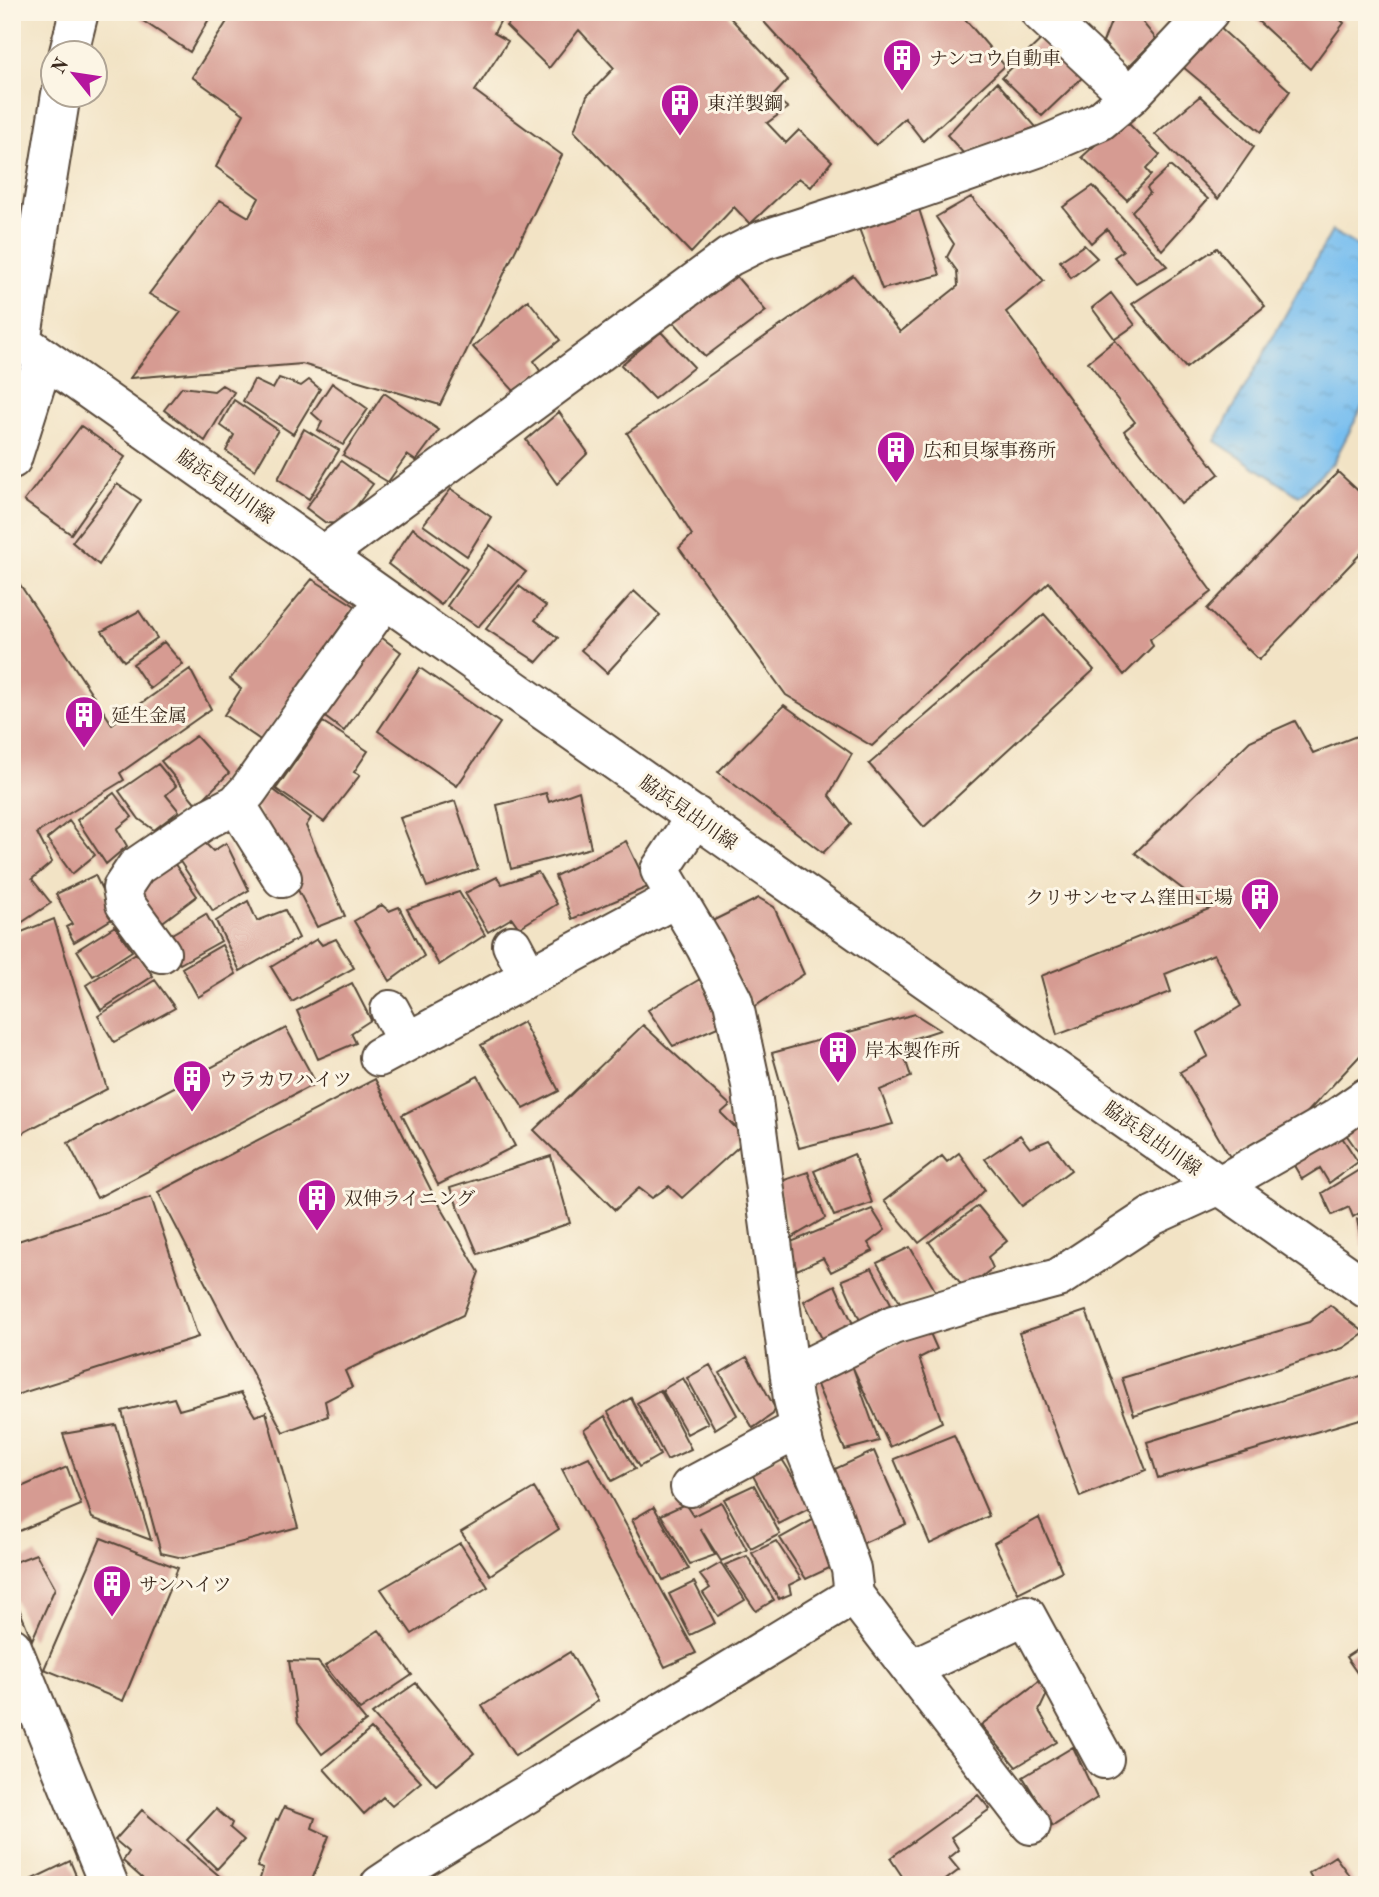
<svg xmlns="http://www.w3.org/2000/svg" width="1379" height="1897" viewBox="0 0 1379 1897" font-family="'Old Standard TT','Noto Serif JP',serif">
<style>
.water{fill:url(#water-ripples);stroke:#597486;stroke-width:2}
.building{fill:#d69b92}
.lines{fill:none;stroke-linecap:round;stroke-linejoin:round}
.minor-casing{stroke:#564637;stroke-width:42}
.minor{stroke:#fff;stroke-width:38}
.labels{text-anchor:middle;stroke-width:6;stroke-linejoin:round;paint-order:stroke}
.poi-label{font-size:19px;fill:#3b2a1e;stroke:#fcf5e5;text-anchor:start}
.street-label{font-size:19px;fill:#3b2a1e;stroke:#fcf5e5}
</style>
<defs>
<pattern id="water-ripples" width="26" height="14" patternUnits="userSpaceOnUse" patternTransform="scale(1.75)"><rect width="26" height="14" fill="#77beef"/><path d="M2 4q2-2 4 0t4 0M15 11q2-2 4 0t4 0" fill="none" stroke="#68a3cc"/></pattern>
</defs>
<rect width="100%" height="100%" fill="#fcf5e5"/>
<filter id="ink" filterUnits="userSpaceOnUse"><feTurbulence type="fractalNoise" baseFrequency=".0143" numOctaves="2"/><feDisplacementMap in="SourceGraphic" scale="14" xChannelSelector="R" yChannelSelector="G"/><feConvolveMatrix kernelMatrix="1 2 1 2 8 2 1 2 1" color-interpolation-filters="sRGB"/></filter>
<filter id="wash" filterUnits="userSpaceOnUse"><feTurbulence type="fractalNoise" baseFrequency=".00686" numOctaves="4" result="noise"/><feDisplacementMap in="SourceGraphic" scale="28" xChannelSelector="R" yChannelSelector="G"/><feGaussianBlur stdDeviation="1.57" result="paint"/><feColorMatrix in="noise" values="0 0 0 0 0 0 0 0 0 0 0 0 0 0 0 0 0 1.4 0 .05"/><feComposite in="paint" operator="in"/></filter>
<g filter="url(#wash)">
<rect width="100%" height="100%" fill="#f2e3c5"/>
<path class="water" d="M1332 231 1367 252V398L1333 463 1299 496 1215 441Z"/>
<g id="blocks">
<path class="building" d="M145 12H213L190 52 140 19Z
M233 12H505L494 33 508 41 475 91 562 155 440 405 302 364 130 378 181 312 149 294 220 200 249 217 259 198 216 167 244 114 192 77Z
M520 12H725L788 80 773 96 788 108 767 123 786 143 799 130 832 161 811 187 799 178 750 224 734 207 691 253 574 131 587 96 614 68 579 30 549 68 506 26Z
M755 12H959L1005 66 923 141 905 118 876 145Z
M1115 12H1143L1140 19 1156 39 1127 68 1103 42Z
M1248 12H1332L1344 23 1310 69Z
M1219 27 1290 91 1261 132 1183 67Z
M1048 33 1087 73 1042 116 1002 77Z
M997 82 1036 127 964 154 947 135Z
M1200 96 1254 147 1218 199 1155 134Z
M1124 119 1160 155 1146 169 1151 175 1127 200 1082 157Z
M1170 166 1208 199 1162 250 1132 211 1150 193 1147 188Z
M1093 186 1167 266 1136 283 1114 257 1123 251 1107 229 1091 243 1063 207Z
M971 197 1044 281 1006 312 1212 592 1150 639 1153 646 1124 675 1049 582 872 746 786 695 679 548 692 535 627 433 853 275 900 332 958 286 957 271 947 257 954 244 936 217Z
M919 209 940 275 882 289 858 226Z
M1084 245 1097 258 1071 278 1060 261Z
M1217 248 1265 306 1186 368 1132 304Z
M736 276 766 311 705 357 672 320Z
M1111 293 1135 325 1115 339 1092 308Z
M528 300 560 340 534 361 540 371 514 391 473 347Z
M661 332 694 367 654 399 621 365Z
M1115 340 1219 474 1181 504 1124 431 1135 422 1088 362Z
M279 378 301 386 309 380 320 389 293 434 243 401 254 380 273 389Z
M332 383 368 409 343 445 318 430 322 422 312 413Z
M222 385 234 392 205 441 164 410 182 387 214 391Z
M384 393 439 430 416 461 407 455 388 482 343 455Z
M234 400 278 430 255 470 226 451 234 435 220 425Z
M559 412 588 453 557 484 526 440Z
M81 426 125 457 71 534 24 501Z
M304 429 339 450 309 499 278 479Z
M341 461 373 484 343 524 326 523 306 508Z
M1338 472 1367 499V547L1259 660 1207 609Z
M117 484 141 500 99 565 72 542Z
M451 489 491 517 467 556 423 525Z
M413 528 467 569 441 605 388 564Z
M490 545 526 572 478 627 447 606Z
M312 579 355 606 262 741 224 715 241 689 230 679Z
M17 580 112 724 190 669 211 709 120 773 124 780 37 833 52 862 32 879 51 903 12 929V582Z
M519 586 546 606 535 620 558 638 537 662 486 629Z
M634 591 660 615 607 673 581 650Z
M139 611 157 638 124 661 102 631Z
M1044 614 1094 670 924 827 869 764Z
M377 634 401 652 344 731 318 712Z
M164 642 183 664 150 689 133 664Z
M420 668 500 723 457 786 378 731Z
M784 705 852 754 829 795 851 824 823 853 718 772Z
M1295 721 1313 753 1367 732V1048L1303 1117 1230 1157 1180 1072 1208 1056 1197 1033 1241 1006 1214 954 1165 974 1171 992 1057 1035 1041 976 1209 909 1135 853 1250 741Z
M323 722 368 751 354 772 360 775 324 822 276 789Z
M196 736 229 773 197 805 161 761Z
M158 764 176 786 166 795 179 811 154 830 139 819 119 791Z
M271 788 311 818 306 826 345 916 317 927 255 806Z
M579 791 591 848 511 869 497 805 546 793 549 802Z
M114 793 132 817 117 829 127 846 106 864 77 820Z
M455 801 478 869 427 887 400 818Z
M69 821 95 855 72 874 47 839Z
M626 841 648 887 572 919 555 876Z
M204 842 213 851 226 843 249 890 213 911 179 860Z
M172 860 197 896 156 927 133 891Z
M538 872 557 904 519 928 512 918 488 932 465 893 497 877 502 884Z
M95 875 115 917 74 942 66 927 72 924 56 894Z
M459 892 485 935 439 965 407 909Z
M759 898 774 907 804 974 754 1007 704 925Z
M248 901 257 921 285 910 299 938 240 971 216 921Z
M382 905 389 911 399 907 424 956 390 981 354 921Z
M206 914 221 941 180 964 165 938Z
M54 919 107 1089 17 1136 12 1126V949L15 947 19 933Z
M115 926 132 951 93 976 77 950Z
M317 939 322 945 336 939 354 968 292 1002 271 967Z
M222 945 236 974 198 997 182 968Z
M136 953 153 976 101 1010 86 985Z
M700 979 727 1023 673 1046 648 1010Z
M155 980 175 1008 114 1042 98 1016Z
M352 983 371 1020 351 1033 356 1043 318 1059 297 1011Z
M915 1014 940 1030 900 1043 911 1077 880 1090 893 1124 799 1148 772 1053Z
M523 1022 559 1091 524 1109 481 1045Z
M643 1025 730 1105 721 1113 747 1139 682 1198 669 1186 652 1198 639 1188 615 1210 534 1130Z
M286 1028 316 1083 97 1198 68 1143Z
M478 1076 515 1146 438 1185 402 1115Z
M375 1079 432 1192 479 1272 463 1315 345 1371 352 1387 325 1401 328 1416 283 1432 158 1192Z
M1367 1115V1156L1362 1157 1343 1130Z
M1336 1128 1358 1162 1329 1183 1320 1168 1302 1179 1289 1157Z
M1020 1135 1030 1148 1049 1140 1071 1170 1022 1206 985 1159Z
M959 1153 985 1190 973 1202 919 1243 884 1201 942 1156 947 1162Z
M854 1154 872 1203 834 1216 814 1171Z
M551 1156 570 1223 478 1254 450 1188Z
M1367 1165V1208L1353 1217 1349 1207 1332 1215 1322 1193Z
M808 1172 825 1218 791 1238 776 1183Z
M151 1197 198 1337 13 1396 12 1243Z
M978 1206 1007 1241 988 1257 993 1268 965 1289 929 1242Z
M872 1209 885 1230 868 1243 873 1251 831 1272 823 1258 797 1270 786 1244Z
M1367 1215V1244L1362 1246 1357 1219Z
M910 1247 936 1292 901 1304 877 1263Z
M872 1268 894 1309 862 1325 842 1280Z
M835 1285 853 1324 824 1343 804 1301Z
M1330 1305 1365 1333 1343 1348 1134 1415 1122 1378 1309 1322Z
M1086 1311 1146 1470 1080 1497 1019 1333Z
M929 1331 937 1349 919 1358 942 1422 890 1447 853 1368 879 1441 845 1450 814 1378 851 1364Z
M747 1357 775 1408 773 1414 753 1428 720 1373Z
M710 1365 737 1415 715 1429 687 1378Z
M1367 1374V1417L1158 1478 1147 1442Z
M683 1378 708 1423 687 1434 662 1390Z
M660 1390 691 1449 667 1460 637 1403Z
M241 1393 255 1416 266 1412 298 1527 183 1558 161 1553 122 1411 174 1398 179 1410Z
M631 1398 660 1455 639 1467 608 1412Z
M605 1416 635 1469 612 1481 584 1430Z
M116 1425 151 1540 92 1518 63 1434Z
M954 1435 989 1516 930 1544 894 1459Z
M874 1451 906 1524 855 1547 824 1474Z
M780 1456 812 1507 779 1524 751 1472Z
M589 1457 696 1653 665 1667 562 1469Z
M67 1467 81 1505 12 1534V1491Z
M754 1485 780 1534 751 1549 724 1499Z
M534 1488 559 1529 490 1575 461 1532Z
M721 1502 747 1550 721 1561 700 1528 715 1555 690 1564 661 1515 685 1504 693 1516Z
M654 1507 689 1569 663 1580 632 1520Z
M818 1517 838 1564 806 1579 780 1538Z
M1039 1518 1062 1571 1018 1593 994 1543Z
M101 1538 178 1568 123 1701 44 1669Z
M776 1541 801 1579 789 1585 791 1594 779 1599 752 1553Z
M460 1543 488 1587 412 1634 381 1589Z
M36 1554 55 1588 32 1640 12 1592V1563Z
M747 1556 774 1600 756 1611 725 1565Z
M721 1563 745 1600 718 1616 703 1593 710 1588 700 1575Z
M694 1582 715 1623 690 1635 669 1594Z
M379 1630 412 1675 360 1710 325 1666Z
M1367 1643V1687L1346 1657Z
M570 1652 598 1701 515 1756 482 1706Z
M289 1661 318 1662 366 1721 322 1754 298 1722Z
M1042 1679 1047 1694 1039 1711 1057 1742 1016 1767 981 1725Z
M416 1683 474 1753 436 1785 372 1714Z
M371 1729 421 1782 392 1806 383 1797 364 1814 324 1769Z
M1073 1747 1097 1798 1053 1826 1023 1777Z
M978 1795 990 1809 951 1837 959 1850 949 1858 959 1870 939 1885H908L890 1858Z
M284 1807 315 1818 312 1828 329 1836 310 1885 299 1883V1885H258L263 1869 257 1867 276 1819 278 1820Z
M216 1809 232 1823 230 1828 244 1840 217 1869 187 1840Z
M142 1810 230 1885H150L123 1861 129 1852 115 1840Z
M1335 1856 1356 1885H1311L1314 1882 1309 1873Z
M70 1861 80 1885H20Z"/>
</g>
</g>
<g filter="url(#ink)">
<use href="#blocks" fill-opacity="0" stroke="#564637" stroke-width="2"/>
<g class="lines">
<g class="minor-casing">
<path id="minor" d="M1040 12 1130 96
M69 52 79 12
M12 335 385 599 1367 1289
M21 342 61 94
M12 459 44 358
M324 555 729 257 763 240 917 190 1040 147 1100 121 1130 96 1209 12
M236 804 282 878
M696 816 660 870 705 946 733 1001 751 1085 793 1399 805 1449 833 1516 851 1569 854 1595 1031 1825
M512 945 529 977
M161 953 125 904 122 888 136 867 205 820 236 804 248 791 385 599
M390 1010 407 1042
M379 1057 676 898
M790 1376 893 1325 982 1298 1058 1278 1152 1216 1220 1185 1334 1120 1367 1097
M690 1487 800 1428
M12 1647 109 1885
M911 1669 1026 1615 1104 1759
M380 1885 410 1865 854 1595"/>
</g>
<use href="#minor" class="minor"/>
</g>
</g>
<defs>
<g id="building-pin" transform="scale(2.0125)"><path d="M0 17L-7.5 6A9.5 9.5 0 1 1 7.5 6Z" fill="#b5179e" stroke="#fcf5e5"/><path d="M-4-6H4V6H1V3H-1V6H-4ZM-2.5-4.3h1.7v1.8h-1.7ZM.8-4.3h1.7v1.8H.8ZM-2.5-1h1.7V.8h-1.7ZM.8-1h1.7V.8H.8Z" fill="#fff"/></g>
</defs>
<g fill-rule="evenodd">
<use href="#building-pin" x="902" y="58"/>
<use href="#building-pin" x="680" y="103"/>
<use href="#building-pin" x="896" y="450"/>
<use href="#building-pin" x="84" y="715"/>
<use href="#building-pin" x="1260" y="897"/>
<use href="#building-pin" x="838" y="1050"/>
<use href="#building-pin" x="192" y="1079"/>
<use href="#building-pin" x="317" y="1198"/>
<use href="#building-pin" x="112" y="1584"/>
</g>
<g class="labels">
<g class="poi-label">
<text x="929" y="65">ナンコウ自動車</text>
<text x="707" y="110">東洋製鋼</text>
<text x="923" y="457">広和貝塚事務所</text>
<text x="111" y="722">延生金属</text>
<text x="1233" y="904" text-anchor="end">クリサンセマム窪田工場</text>
<text x="865" y="1057">岸本製作所</text>
<text x="219" y="1086">ウラカワハイツ</text>
<text x="344" y="1205">双伸ライニング</text>
<text x="139" y="1591">サンハイツ</text>
</g>
<g class="street-label">
<text transform="translate(226 486) rotate(35)" y="7">脇浜見出川線</text>
<text transform="translate(689 812) rotate(35)" y="7">脇浜見出川線</text>
<text transform="translate(1153 1138) rotate(35)" y="7">脇浜見出川線</text>
</g>
</g>
<rect width="1379" height="1897" fill="none" stroke="#fcf5e5" stroke-width="42"/>
<g transform="translate(74 74) rotate(300)"><circle r="33" fill="#fcf5e5" stroke="#afa495" stroke-width="2"/>
<path d="M0-5L12 26L0 18L-12 26Z" fill="#b5179e"/>
<text y="-10" font-size="19" font-weight="bold" text-anchor="middle" fill="#3b2a1e">N</text>
</g>
</svg>
